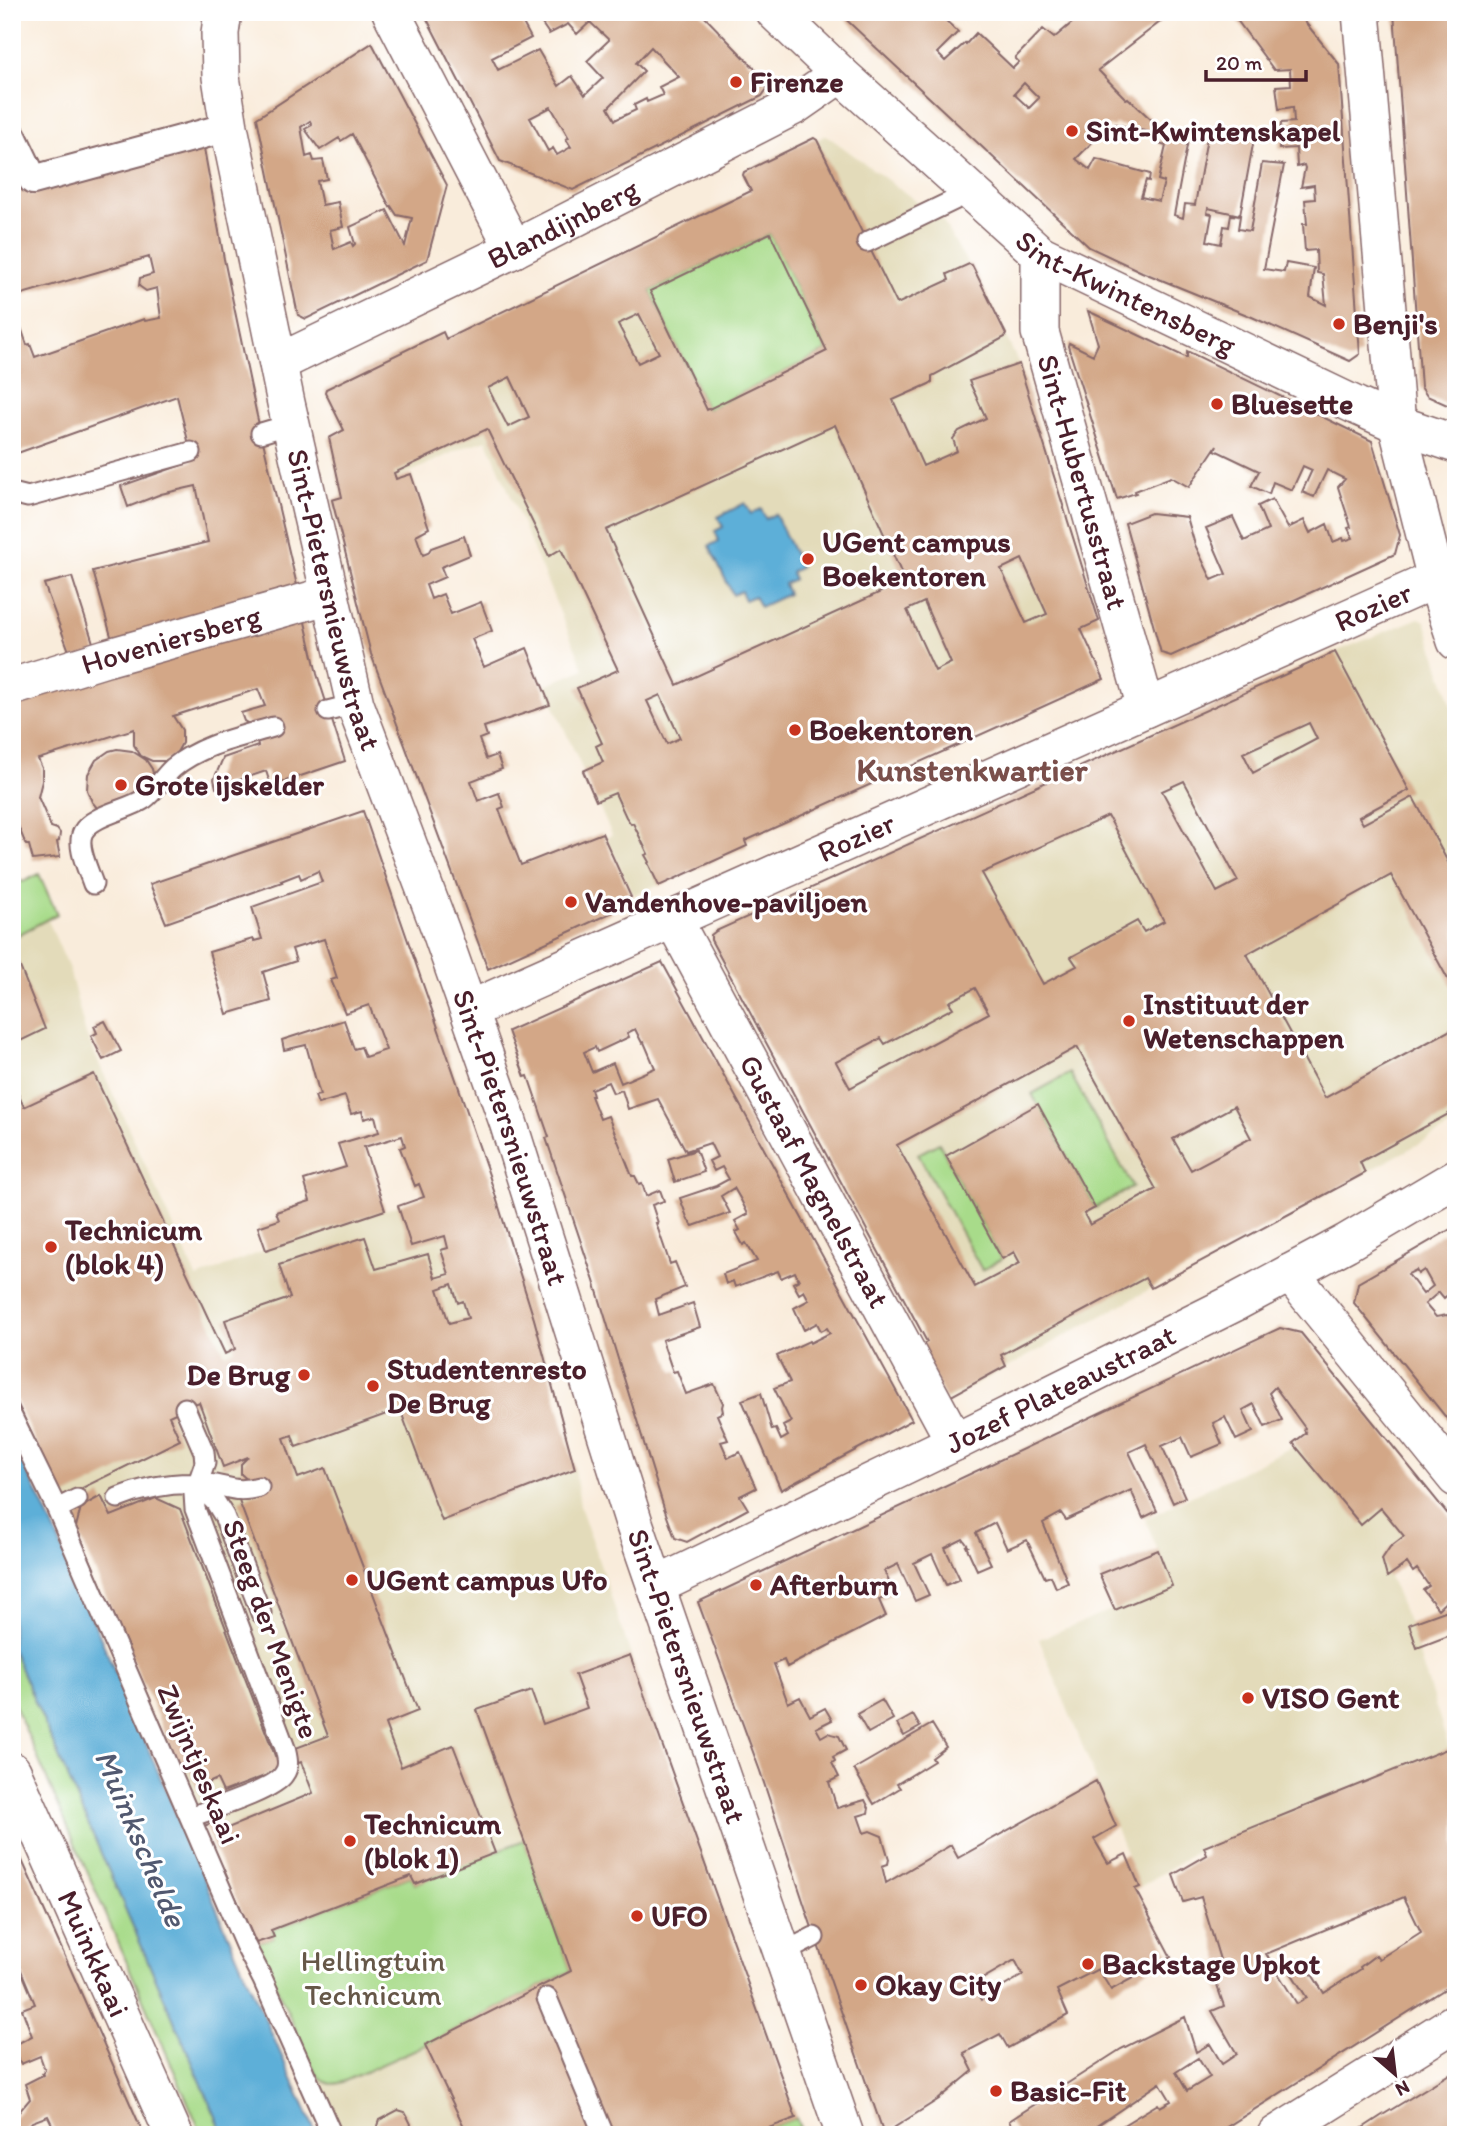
<svg xmlns="http://www.w3.org/2000/svg" width="1468" height="2147" viewBox="0 0 1468 2147" font-family="Itim,sans-serif">
<style>
.built{fill:#e3dbba}
.green{fill:#a8db8a;stroke:#797d5a;stroke-width:2}
.water{fill:#5dafd8;stroke:#546782;stroke-width:2}
.building{fill:#d3a787;fill-rule:evenodd}
.lines{fill:none;stroke-linecap:round;stroke-linejoin:round}
.service-casing{stroke:#876769;stroke-width:23}
.pedestrian-casing{stroke:#876769;stroke-width:32}
.minor-casing{stroke:#876769;stroke-width:40}
.service{stroke:#fff;stroke-width:19}
.pedestrian{stroke:#fff;stroke-width:28}
.minor{stroke:#fff;stroke-width:37}
.poi-dot{fill:#c8321e;stroke:#fff;stroke-width:2.5}
.labels{text-anchor:middle;stroke-width:6;stroke-linejoin:round;paint-order:stroke}
.poi-label{font-size:30px;font-weight:bold;fill:#4a1f2b;stroke:#fff;text-anchor:start}
.street-label{font-size:30px;fill:#4a1f2b;stroke:#fff}
.park-label{font-size:30px;fill:#665748;stroke:#fff}
.neighbourhood-label{font-size:32px;font-weight:bold;fill:#7a4f4b;stroke:#fff}
.water-label{font-size:32px;font-style:italic;fill:#525970;stroke:#fff}
</style>
<rect width="100%" height="100%" fill="#fff"/>
<filter id="ink" filterUnits="userSpaceOnUse"><feTurbulence type="fractalNoise" baseFrequency=".0143" numOctaves="2"/><feDisplacementMap in="SourceGraphic" scale="14" xChannelSelector="R" yChannelSelector="G"/><feConvolveMatrix kernelMatrix="1 2 1 2 8 2 1 2 1" color-interpolation-filters="sRGB"/></filter>
<filter id="wash" filterUnits="userSpaceOnUse"><feTurbulence type="fractalNoise" baseFrequency=".00686" numOctaves="4" result="noise"/><feDisplacementMap in="SourceGraphic" scale="28" xChannelSelector="R" yChannelSelector="G"/><feGaussianBlur stdDeviation="1.57" result="paint"/><feColorMatrix in="noise" values="0 0 0 0 0 0 0 0 0 0 0 0 0 0 0 0 0 1.4 0 .05"/><feComposite in="paint" operator="in"/></filter>
<g filter="url(#wash)">
<rect width="100%" height="100%" fill="#f9ecdb"/>
<path class="built" d="M826 135 942 220 968 264 972 265 1019 364 1099 621 1081 629 745 840 747 846 634 895 606 838 612 835 545 686 584 669 487 440 466 446 396 479 342 497 329 438 344 430 325 390 443 332 447 339 751 191 743 175 744 172 814 138 817 140Z
M1419 618 1425 621 1456 719V1124L1316 1199 1250 1138 1065 1239 1059 1228 1095 1208 1031 1109 946 1156 1002 1259 1042 1237 1048 1247 915 1320 927 1342 919 1346 946 1398 1006 1366 979 1315 994 1307 1016 1347 1062 1322 1041 1281 1238 1241 946 1401 918 1346 926 1341 711 940V935L716 931 1335 652Z
M12 912 21 932 47 918 69 969 86 1035 197 1278 266 1250 489 1175 534 1319 575 1469 580 1506 642 1688 796 2118 803 2135H343L204 1826 76 1527 12 1392Z
M1298 1444 1340 1500 1361 1525 1418 1478 1440 1507 1389 1547 1382 1559 1409 1624 1449 1748 1204 1847 1140 1887 1039 1639 1172 1586 1145 1519Z"/>
<path class="green" d="M770 233 827 351 707 410 650 291Z
M12 872 18 880 23 882 39 874 57 914 14 937 12 932Z
M1070 1073 1133 1187 1095 1208 1032 1094Z
M939 1143 1002 1259 982 1270 918 1154Z
M12 1649 224 2135H202L12 1699Z
M524 1840 571 1971 425 2045 345 2081C332 2086 326 2085 316 2074L256 1943 273 1937 271 1930 411 1876 415 1884Z
M796 2118 803 2135H749Z"/>
<path class="water" d="M745 503 751 514 761 509 766 519 775 514 801 567 791 572 794 579 784 584 788 594 760 607 754 596 745 600 741 591 733 595 709 546 719 541 715 531 723 527 718 517Z
M12 1440 47 1513 241 1965 317 2135H224L12 1649Z"/>
<g id="blocks">
<path class="building" d="M427 12H517L531 38 492 58 498 70 538 50 559 86 572 76 585 95 603 78 587 61 609 40 590 22 577 34 568 24 549 34 534 12H700L765 79 767 89 762 96 573 190 500 161 426 17ZM651 47 679 77 659 87 663 95 647 102 646 99 634 105 636 110 615 120 608 108 644 71 636 63ZM551 107 569 138 566 139 571 147 557 155 553 148 548 151 530 118Z
M838 12H942L940 15 958 32 937 53 945 61 965 43 966 44 976 33 1013 68 1019 62 1015 58 1043 29 1054 38 1085 12H1173L1098 70 1126 99 1128 98 1170 137 1189 135 1174 215 1183 218 1185 204 1195 205 1208 132 1256 128 1240 215 1208 208 1207 213 1212 214 1207 241 1221 244 1224 226 1229 227 1231 215 1240 216 1238 229 1250 231 1262 163 1284 165 1264 269 1284 272 1286 263 1314 268 1310 297 1326 305 1323 274 1317 273 1316 250 1305 251 1303 224H1307L1305 200 1315 199 1314 185 1301 187 1305 168 1304 165 1297 167 1296 148 1279 149 1281 123 1294 122 1293 107 1279 109 1276 86 1291 85 1290 69 1274 70 1231 12H1297L1339 64 1360 354 1350 361 1252 317 1142 272 1089 247ZM1024 83 1039 98 1029 108 1014 94ZM1115 124 1161 135 1159 144 1166 146 1158 180 1164 182 1159 201 1141 197 1146 180 1149 181 1150 174 1096 159 1090 170 1076 159 1108 126 1113 127Z
M1394 12H1456V135H1454L1456 183H1454L1456 201V409L1427 396 1421 387Z
M372 43 447 185 427 260 306 319 298 315 257 118ZM310 121 312 125 305 129 320 150 339 138 341 141 352 134 390 207 391 206 397 215 412 218 405 246 387 210 350 227 355 244 353 246 351 242 334 249 330 230 343 227 338 202 322 205 317 181 327 179 323 160 314 161 312 155 306 157 301 127Z
M814 138 817 140 897 304 949 280 947 274 969 264 972 265 1006 334 1005 337 932 376V382L929 384 893 400 923 466 957 451 953 439 959 431 986 418 969 381 1019 364 1099 621 1081 629 1104 679 745 841 747 846 659 886 648 863 649 862 645 855 648 854 633 823 631 824 626 817 615 793 596 801 583 771 603 762 596 746 602 743 577 688 618 670 561 549 549 556 487 429 394 473 396 479 411 474 429 528 416 535 423 555 428 553 431 548 464 536 470 555 441 567 445 577 426 585 431 599 443 594 451 614 481 602 492 631 472 639 484 667 527 648 550 705 484 727 487 736 479 739 486 759 497 755 502 769 471 781 478 801 499 793 504 807 499 809 521 865 602 833 631 897 611 907 613 912 488 969 371 654 332 500 342 497 329 438 344 430 325 392 326 389 443 332 446 339 751 191 743 175 744 172ZM770 233 827 351 707 410 650 291ZM639 314 659 353 638 363 618 324ZM510 377 529 417 508 427 488 388ZM835 425 905 581 677 685 606 530ZM1022 559 1047 614 1026 623 1001 569ZM924 602 951 663 935 671 907 610ZM660 695 680 738 667 744 647 701Z
M203 143 224 259 257 416 299 594 114 647 93 571 208 542 196 486 161 494 128 507 121 486 193 461 177 396 12 455V301L27 345 30 344 35 357 144 319 145 321 161 318 157 288 146 291 139 286 140 278 153 274 149 257 12 297V161L30 195Z
M1088 311 1187 358V351L1372 441 1400 535 1395 554 1171 656 1161 653 1125 523 1151 513 1187 517 1195 545 1212 580 1226 574 1206 528 1233 517 1244 541 1268 530 1258 506 1272 499 1288 528 1304 520 1310 533 1327 524 1333 542 1343 538 1344 541 1353 538 1348 528 1351 527 1338 487 1345 479 1327 470 1314 497 1302 492 1312 470 1303 466 1292 490 1273 482 1269 494 1251 486 1259 471 1215 450 1217 445 1189 487 1171 477 1135 491 1136 493 1117 499 1068 346 1069 343 1093 355 1098 344Z
M72 577 96 652 72 659 44 584Z
M302 609 317 674 345 761 271 786 266 771 216 788 214 779 223 758 258 746 254 727 244 721 241 713 265 706 258 689 173 716 182 730V743L176 754 165 761H152L141 756 134 745V729L38 759 42 768V781L38 797 51 827 57 829 60 833 59 841 57 842 60 857 33 860 29 845H26L12 811V699Z
M1335 652 1409 790 1359 817 1363 824 1413 797 1456 877V994L1391 875 1247 954 1325 1098 1456 1027V1110L1360 1162 1365 1173 1291 1213 1151 1288 1145 1278 1001 1355 1006 1366 946 1399 919 1347 927 1342 711 940V935L716 931ZM1309 723 1317 739 1253 773 1243 753ZM1184 781 1238 881 1217 892 1162 791ZM1108 816 1164 921 1144 932 1137 921 1071 957 1077 966 1043 984 982 873ZM975 988 989 1013 850 1088 836 1062 881 1038 885 1044 953 1008 949 1002ZM1077 1047 1156 1189 1090 1225 1084 1214 1095 1208 1038 1104 946 1156 1002 1259 1014 1252 1020 1263 975 1287 897 1145ZM1234 1106 1251 1138 1191 1170 1173 1139Z
M117 749 132 751 146 760 152 769 154 778V788L98 809 92 802 87 790 88 774 96 760 109 751Z
M363 811 489 1175 534 1319 575 1469 442 1521 400 1409 296 1447 292 1435 284 1438 298 1478 325 1468 418 1711 385 1724 401 1767 453 1745 495 1853 415 1884 411 1876 271 1930 274 1937 256 1943 204 1826 219 1820 223 1830 313 1793 301 1762 223 1792 217 1779 197 1788 188 1766 180 1769 76 1527 81 1507 101 1496 111 1516 156 1498 180 1509 275 1756 328 1736 239 1501 261 1492 241 1474V1464L248 1457 223 1467 199 1402 169 1416 180 1440 62 1498 12 1392V1081L24 1107 94 1074 225 1354 235 1349 225 1320 290 1298 279 1265 365 1237 376 1269 428 1254 435 1278 449 1274 441 1250 448 1248 445 1236 411 1246 398 1206 424 1197 419 1184 415 1186 400 1148 405 1146 402 1136 364 1147 385 1210 266 1250 258 1227 279 1220 276 1212 310 1201 304 1180 346 1167 338 1144 379 1132 375 1116 364 1119 362 1111 351 1114 345 1096 318 1104 315 1096 320 1095 306 1045 284 1050 282 1040 344 1020 354 1049 361 1047 365 1057 386 1050 369 1005 345 1013 331 980 337 978 324 939 292 949 296 961 263 972 271 1001 227 1014 209 952 253 939 254 941 262 939 252 907 322 882 318 871 301 879 299 874 281 881 282 882 166 923 150 884ZM452 1284 458 1303 463 1301 468 1318 449 1323 438 1289Z
M12 947 45 1029 12 1045Z
M662 962 912 1420 781 1490 742 1400 761 1393 772 1430 776 1429 781 1440 788 1436 783 1426 791 1422 774 1388 790 1382 777 1356 809 1341 810 1343 830 1333 827 1328 821 1331 817 1323 804 1330 794 1308 809 1300 804 1291 799 1294 793 1283 799 1280 795 1272 781 1278 778 1271 735 1287 733 1281 726 1284 723 1274 757 1261 746 1243 743 1245 736 1232 740 1230 735 1221 748 1214 741 1200 734 1188 721 1196 730 1213 693 1226 688 1220 680 1198 716 1186 729 1179 722 1167 714 1171 709 1161 717 1157 710 1143 686 1151 658 1099 628 1109 622 1090 613 1093 608 1082 591 1089 593 1096H591L600 1119 608 1116 632 1176H635L639 1184 642 1183 646 1196 660 1190 664 1201 652 1205 658 1223H656L670 1264 675 1262 685 1287 655 1299 659 1315 693 1303 700 1327 662 1340 673 1372 677 1371 686 1394 714 1384 723 1403 722 1407 723 1412 717 1415 728 1440 721 1442 728 1458 740 1452 756 1488 740 1496 748 1509 687 1542 675 1538 664 1508 594 1281 546 1138 549 1137 528 1076 525 1077 508 1031ZM635 1029 642 1043 644 1042 655 1068 621 1083 613 1063 592 1072 584 1052 595 1047 597 1052 629 1037 627 1033Z
M105 1021 121 1051 103 1060 91 1036 97 1033 94 1026Z
M696 1150 704 1172 675 1182 668 1159Z
M1456 1226V1288L1444 1298 1439 1292 1425 1304 1436 1317 1447 1315 1451 1319 1456 1315V1430L1354 1303 1358 1283ZM1416 1270 1418 1274 1424 1270 1433 1286 1423 1294 1408 1274Z
M1280 1328 1301 1333 1456 1524V1606L1450 1598 1438 1609 1423 1590 1429 1586 1417 1569 1413 1572 1407 1563 1387 1577 1382 1559 1390 1547 1404 1536 1381 1508 1361 1525 1293 1443 1306 1433 1304 1430 1305 1428 1275 1387 1269 1393 1282 1420 1265 1427 1254 1404 1243 1410 1253 1432 1236 1440 1225 1417 1213 1423 1222 1444 1191 1457 1182 1437 1162 1446 1185 1497 1173 1503 1146 1444 1129 1452 1157 1511 1143 1518 1131 1490 1066 1520 1061 1513 1043 1523 1068 1583 1056 1588 1051 1576 1045 1578 1027 1540 1007 1549 995 1523 976 1533 991 1564 977 1570 966 1546H968L963 1539 945 1548 960 1579 946 1585 932 1554 914 1563 929 1595 915 1601 898 1564 884 1571 894 1592 879 1600 886 1616 787 1667 784 1660 774 1664 788 1703 800 1697 810 1716 825 1708 832 1720 816 1728 821 1737 828 1733 839 1736 846 1750 833 1757 835 1761 832 1763 839 1777 829 1782 837 1808 865 1800 869 1808 868 1813 858 1816 864 1833 870 1831 882 1836 889 1859 888 1864 882 1866 886 1883 951 1845 958 1858 1096 1781 1116 1826 1094 1839 1108 1863 1126 1854 1140 1887 1135 1889 1171 1957 1111 1990 1098 1969 1057 1990 1068 2015 1008 2048 1000 2034 964 2053 973 2071 939 2099 884 2134 809 1919 760 1771 698 1602ZM1015 1960 1023 1975 981 2000 972 1985Z
M1158 1550 1172 1586 1115 1610 1099 1574Z
M1456 1607V1633L1417 1648 1409 1624Z
M630 1655 796 2118 749 2135H468L425 2045 571 1971 477 1710 531 1691 543 1724 587 1708 575 1675Z
M882 1700 893 1719 868 1733 857 1714Z
M913 1715 920 1727 904 1736 897 1724Z
M932 1724 946 1747 932 1758 934 1761 897 1784 900 1788 874 1804 854 1769Z
M1449 1748 1456 1770V1982L1214 2135H1107L1158 2104 1160 2107 1171 2101 1160 2083 1089 2131 1091 2135H1017L1009 2121 1121 2049 1185 2017 1196 2052 1210 2044 1222 2064 1237 2054 1212 2011 1224 2006 1214 1977 1224 1973 1201 1897 1183 1902 1173 1875 1207 1855 1204 1847ZM1404 1897 1421 1932 1379 1959 1376 1955 1360 1967 1361 1969 1324 1993 1302 1959 1288 1968 1307 1998 1297 2004 1266 1954ZM1198 2058 1210 2077 1187 2091 1176 2072Z
M12 1838 67 1961 144 2135H57L48 2116 32 2122 22 2135H12V2120L30 2099 25 2084 43 2075 42 2074 45 2070 40 2056 21 2064 13 2046 32 2036 22 2009 35 2004 18 1963 12 1965Z
M1456 2070V2135H1352L1381 2116Z
M398 2110 405 2112 411 2124 409 2131 405 2135H381L377 2126 379 2120Z"/>
</g>
</g>
<g filter="url(#ink)">
<use href="#blocks" fill-opacity="0" stroke="#876769" stroke-width="2"/>
<g class="lines">
<g class="service-casing">
<path id="service" d="M867 242 971 192
M261 433 291 424
M12 493 28 497 191 452
M328 711 355 704
M93 884C88 869 76 846 83 832 92 815 128 810 144 799 155 791 163 777 173 768 200 745 240 737 273 727
M185 1408 204 1452 205 1463 194 1494 195 1509 285 1748C287 1757 290 1766 284 1774 275 1790 209 1810 190 1817
M12 1417 57 1509 245 1945 263 1980 332 2135
M197 1483 216 1503 224 1516 261 1613
M118 1498C145 1487 176 1482 205 1484 229 1485 232 1494 259 1487
M57 1509 77 1499
M783 1953 814 1937
M547 1998 604 2135"/>
</g>
<g class="pedestrian-casing">
<path id="pedestrian" d="M12 136 33 180 229 127"/>
</g>
<g class="minor-casing">
<g id="minor">
<path id="s1" d="M223 12 220 33 221 77 229 127 286 403 355 704 440 929 508 1122 634 1523 845 2135"/>
<path d="M391 12 514 249"/>
<path id="s2" d="M775 12 840 74 1040 254 1357 406 1397 424 1456 444"/>
<path d="M1361 12 1397 424 1436 579 1456 641"/>
<path id="s3" d="M1040 254V332L1146 708"/>
<path id="s4" d="M278 363 514 249 794 106 840 74"/>
<path id="s5" d="M12 687 106 658 330 595"/>
<path id="s6" d="M673 919 955 1442"/>
<path id="s7" d="M469 1010 1436 579"/>
<path d="M1290 1273 1456 1478"/>
<path id="s8" d="M656 1586 955 1442 1234 1303 1346 1243 1456 1178"/>
<path id="s9" d="M12 1771 174 2135"/>
<path d="M1276 2135 1456 2022"/>
</g>
</g>
<use href="#service" class="service"/>
<use href="#pedestrian" class="pedestrian"/>
<use href="#minor" class="minor"/>
</g>
</g>
<g class="poi-dot">
<circle cx="736" cy="82" r="7"/>
<circle cx="1072" cy="131" r="7"/>
<circle cx="1339" cy="324" r="7"/>
<circle cx="1217" cy="404" r="7"/>
<circle cx="808" cy="559" r="7"/>
<circle cx="795" cy="730" r="7"/>
<circle cx="121" cy="785" r="7"/>
<circle cx="571" cy="902" r="7"/>
<circle cx="1129" cy="1021" r="7"/>
<circle cx="51" cy="1247" r="7"/>
<circle cx="304" cy="1375" r="7"/>
<circle cx="373" cy="1386" r="7"/>
<circle cx="352" cy="1580" r="7"/>
<circle cx="756" cy="1585" r="7"/>
<circle cx="1248" cy="1698" r="7"/>
<circle cx="350" cy="1841" r="7"/>
<circle cx="637" cy="1916" r="7"/>
<circle cx="1088" cy="1964" r="7"/>
<circle cx="861" cy="1985" r="7"/>
<circle cx="996" cy="2091" r="7"/>
</g>
<g class="labels">
<g class="poi-label">
<text x="750" y="92">Firenze</text>
<text x="1086" y="141">Sint-Kwintenskapel</text>
<text x="1353" y="334">Benji's</text>
<text x="1231" y="414">Bluesette</text>
<text x="822" y="552">UGent campus<tspan x="822" dy="34">Boekentoren</tspan></text>
<text x="809" y="740">Boekentoren</text>
<text x="135" y="795">Grote ijskelder</text>
<text x="585" y="912">Vandenhove-paviljoen</text>
<text x="1143" y="1014">Instituut der<tspan x="1143" dy="34">Wetenschappen</tspan></text>
<text x="65" y="1240">Technicum<tspan x="65" dy="34">(blok 4)</tspan></text>
<text x="387" y="1379">Studentenresto<tspan x="387" dy="34">De Brug</tspan></text>
<text x="290" y="1385" text-anchor="end">De Brug</text>
<text x="366" y="1590">UGent campus Ufo</text>
<text x="770" y="1595">Afterburn</text>
<text x="1262" y="1708">VISO Gent</text>
<text x="364" y="1834">Technicum<tspan x="364" dy="34">(blok 1)</tspan></text>
<text x="651" y="1926">UFO</text>
<text x="1102" y="1974">Backstage Upkot</text>
<text x="875" y="1995">Okay City</text>
<text x="1010" y="2101">Basic-Fit</text>
</g>
<g class="street-label">
<text dy="10" stroke="none"><textPath href="#s4" startOffset="317">Blandijnberg</textPath></text>
<text dy="10" stroke="none"><textPath href="#s2" startOffset="453">Sint-Kwintensberg</textPath></text>
<text dy="10" stroke="none"><textPath href="#s3" startOffset="234">Sint-Hubertusstraat</textPath></text>
<text dy="10" stroke="none"><textPath href="#s1" startOffset="600">Sint-Pietersnieuwstraat</textPath></text>
<text dy="10" stroke="none"><textPath href="#s7" startOffset="990">Rozier</textPath></text>
<text dy="10" stroke="none"><textPath href="#s5" startOffset="166">Hoveniersberg</textPath></text>
<text dy="10" stroke="none"><textPath href="#s7" startOffset="424">Rozier</textPath></text>
<text dy="10" stroke="none"><textPath href="#s1" startOffset="1167">Sint-Pietersnieuwstraat</textPath></text>
<text dy="10" stroke="none"><textPath href="#s6" startOffset="298">Gustaaf Magnelstraat</textPath></text>
<text dy="10" stroke="none"><textPath href="#s8" startOffset="450">Jozef Plateaustraat</textPath></text>
<text transform="translate(271 1629) rotate(70)" y="10">Steeg der Menigte</text>
<text dy="10" stroke="none"><textPath href="#s1" startOffset="1734">Sint-Pietersnieuwstraat</textPath></text>
<text transform="translate(199 1764) rotate(67)" y="10">Zwijntjeskaai</text>
<text dy="10" stroke="none"><textPath href="#s9" startOffset="200">Muinkkaai</textPath></text>
</g>
<g class="park-label">
<text x="373" y="1971">Hellingtuin<tspan x="373" dy="34">Technicum</tspan></text>
</g>
<g class="neighbourhood-label">
<text x="972" y="781">Kunstenkwartier</text>
</g>
<g class="water-label">
<text transform="translate(141 1838) rotate(67)" y="11">Muinkschelde</text>
</g>
</g>
<rect width="1468" height="2147" fill="none" stroke="#fff" stroke-width="42"/>
<g transform="translate(1395 2074) rotate(152)" stroke="#ffffff" stroke-width="5" paint-order="stroke">
<path d="M0-5L12 26L0 18L-12 26Z" fill="#4a1f2b"/>
<text y="-10" font-size="19" font-weight="bold" text-anchor="middle" fill="#4a1f2b">N</text>
</g>
<path d="M1206 70v10h100v-10" fill="none" stroke="#4a1f2b" stroke-width="3.5"/>
<text x="1216" y="70" font-size="21" fill="#4a1f2b" stroke="#ffffff" stroke-width="5" paint-order="stroke">20 m</text>
</svg>
